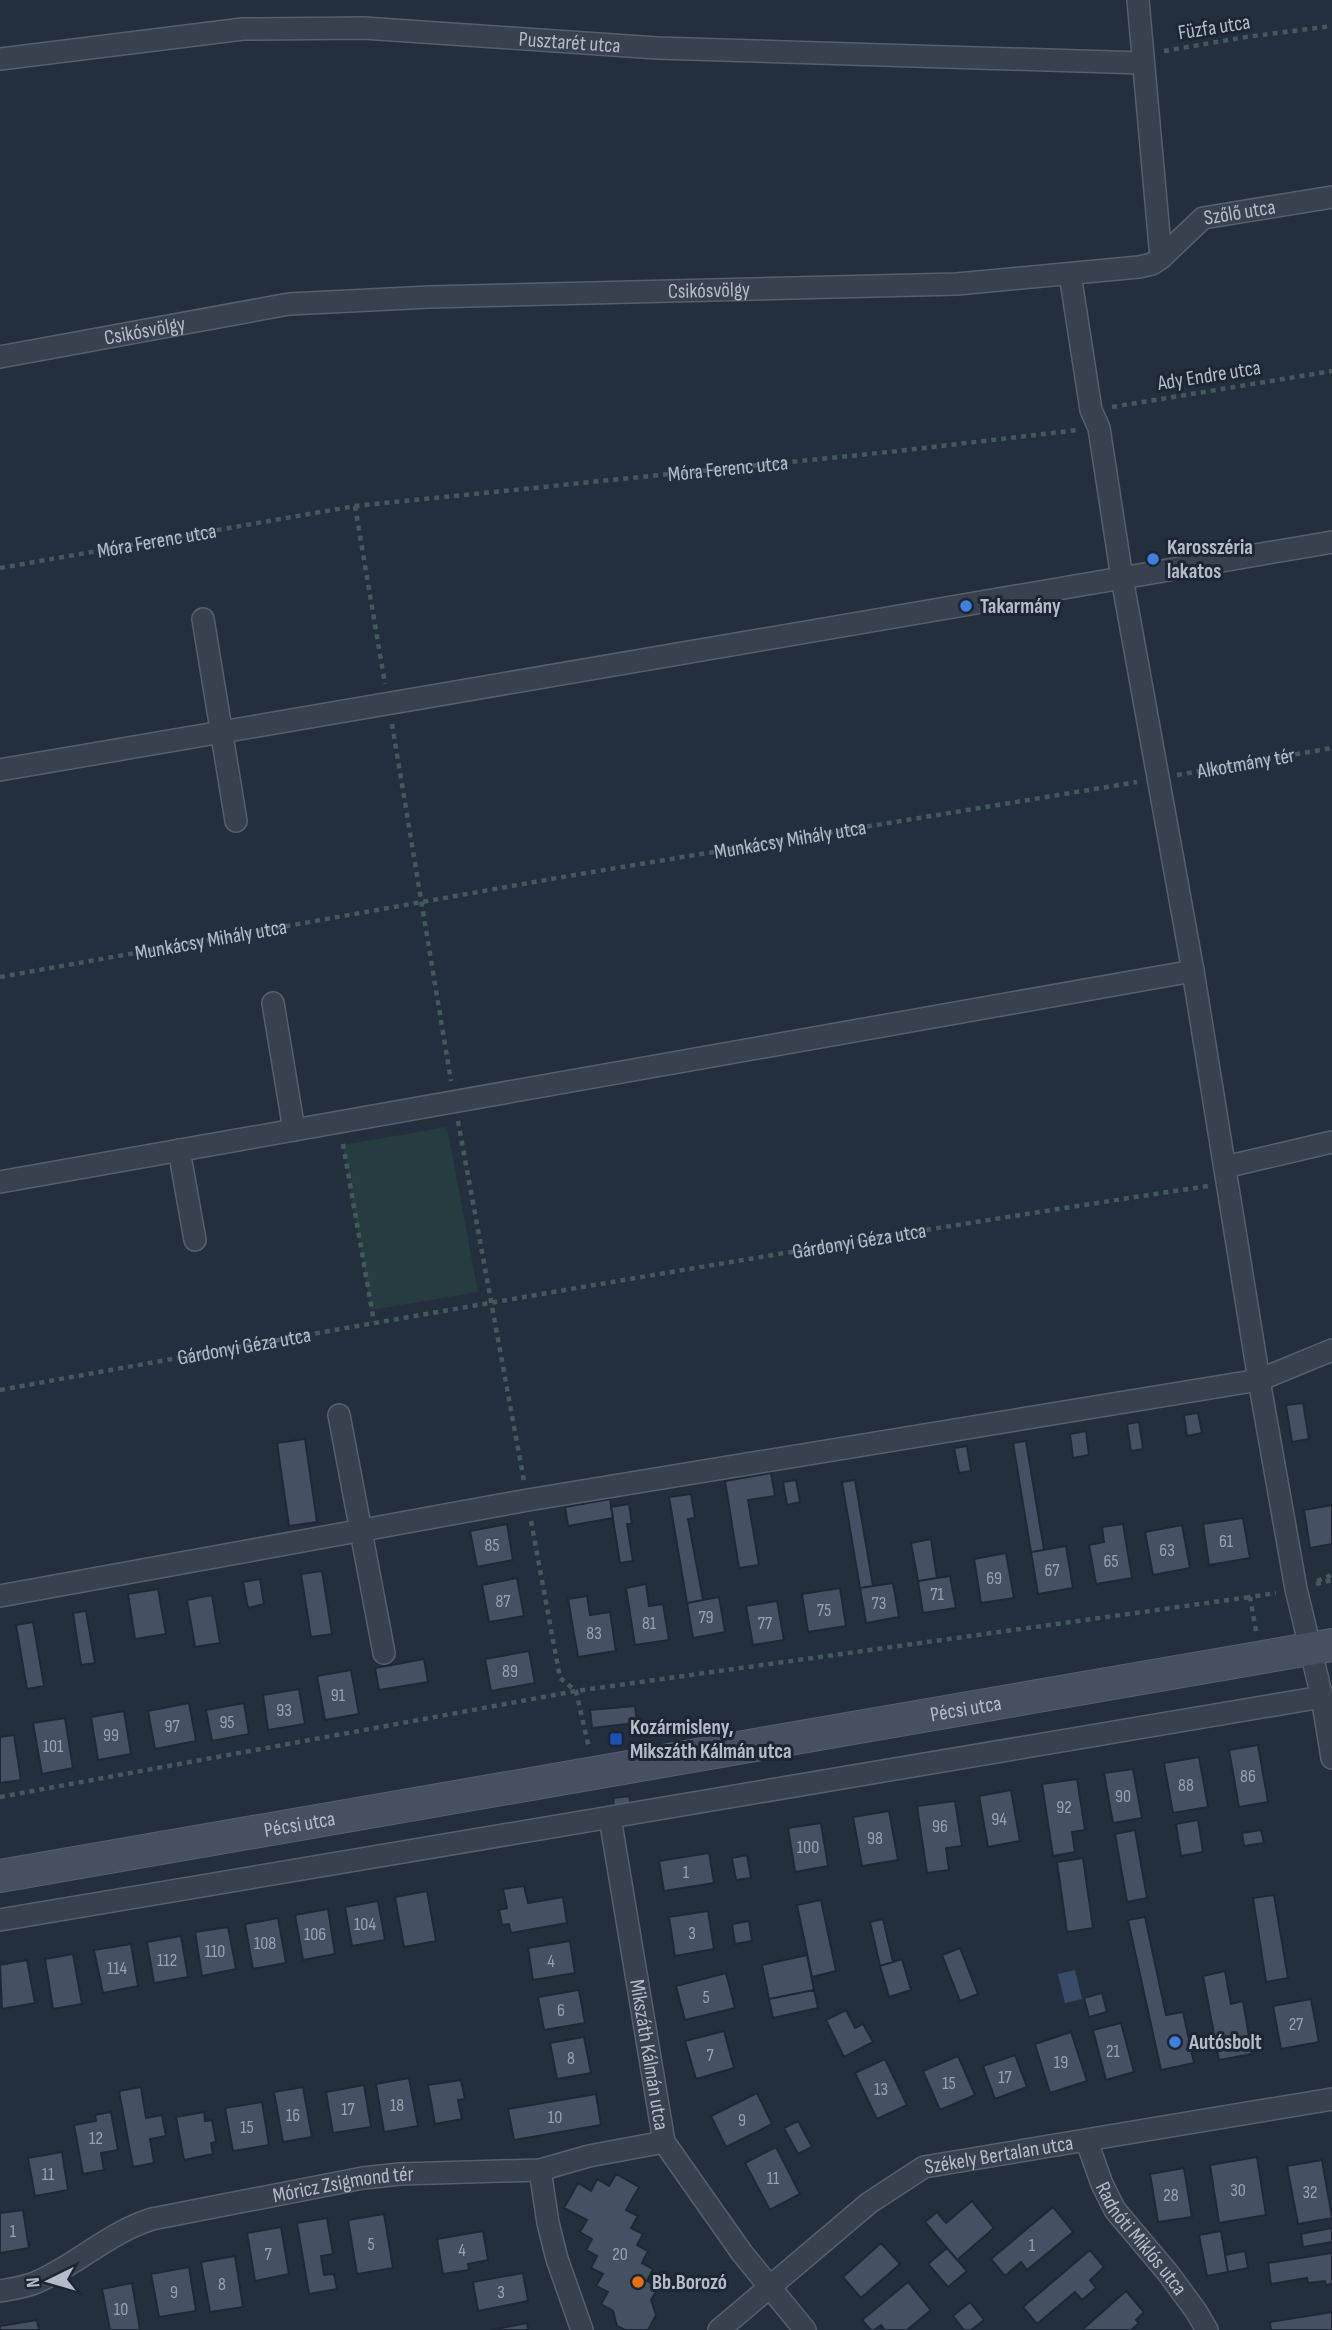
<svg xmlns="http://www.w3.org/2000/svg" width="1332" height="2330" viewBox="0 0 1332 2330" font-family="'Sofia Sans Condensed',sans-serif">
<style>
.green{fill:#263c3f}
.water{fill:#394c67}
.building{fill:#455162;stroke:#1f2835;stroke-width:2}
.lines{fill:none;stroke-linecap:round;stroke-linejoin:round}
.street-casing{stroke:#565f6c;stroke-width:24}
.secondary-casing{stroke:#565f6c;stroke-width:34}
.path{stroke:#44595c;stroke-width:4.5;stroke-dasharray:5 5;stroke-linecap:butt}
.street{stroke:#38414e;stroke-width:21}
.secondary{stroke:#465061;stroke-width:32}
.shop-dot{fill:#3f7fe0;stroke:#1d2633;stroke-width:2.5}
.transit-dot{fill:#1a4fb4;stroke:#1d2633;stroke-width:2.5}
.food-dot{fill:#e8710a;stroke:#1d2633;stroke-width:2.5}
.labels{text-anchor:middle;stroke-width:6;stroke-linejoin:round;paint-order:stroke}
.number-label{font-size:18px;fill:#98a1af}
.street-label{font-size:21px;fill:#b4bcc9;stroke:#1d2633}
.poi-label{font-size:21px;font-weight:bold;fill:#b4bcc9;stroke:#1d2633;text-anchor:start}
</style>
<rect width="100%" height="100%" fill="#242f3e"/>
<path class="green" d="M447 1127 478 1292 371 1310 343 1145Z"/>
<path class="water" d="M1075 1970 1082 1999 1065 2003 1058 1974Z"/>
<path class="building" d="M1303 1403 1309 1439 1292 1442 1286 1405Z
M1198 1413 1202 1433 1187 1436 1184 1415Z
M1139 1422 1143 1449 1131 1451 1127 1424Z
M1086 1431 1089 1455 1073 1458 1070 1434Z
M305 1439 317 1522 289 1526 277 1443Z
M1026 1441 1044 1550 1031 1552 1013 1443Z
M967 1446 971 1471 959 1473 954 1448Z
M771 1473 775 1496 748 1500 759 1565 739 1568 725 1481Z
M796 1480 800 1502 787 1505 783 1482Z
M855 1480 873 1586 860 1588 842 1482Z
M691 1494 695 1518 688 1519 703 1600 687 1603 669 1497Z
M610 1499 613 1518 568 1526 565 1507Z
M629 1504 632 1524H627L633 1561 620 1563 611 1507Z
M1332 1505V1544L1310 1548 1304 1510Z
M1243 1518 1250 1558 1209 1565 1203 1524Z
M507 1524 513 1560 477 1567 470 1531Z
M1123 1524 1132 1578 1096 1584 1089 1545 1104 1542 1102 1527Z
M1182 1525 1190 1568 1153 1575 1145 1532Z
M931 1539 937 1578 918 1581 911 1543Z
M1066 1546 1073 1588 1038 1594 1031 1552Z
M1006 1553 1014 1598 981 1603 974 1559Z
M322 1571 332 1634 311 1637 301 1574Z
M950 1576 956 1608 923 1613 918 1581Z
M517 1578 524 1616 489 1622 482 1585Z
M260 1579 264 1604 248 1608 243 1582Z
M893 1583 899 1617 866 1623 860 1588Z
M646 1584 649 1606 663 1604 669 1640 635 1645 626 1588Z
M840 1588 846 1626 808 1632 802 1594Z
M158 1589 166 1634 135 1639 128 1594Z
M212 1595 220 1643 195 1647 187 1600Z
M587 1596 590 1615 610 1612 616 1651 578 1657 568 1599Z
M719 1597 725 1632 693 1638 687 1603Z
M777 1601 784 1640 753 1645 746 1606Z
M86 1611 95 1663 81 1665 73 1613Z
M33 1622 44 1686 27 1689 16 1625Z
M529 1651 535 1683 491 1691 485 1659Z
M424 1659 428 1682 379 1690 375 1668Z
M351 1670 359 1714 325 1720 317 1676Z
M299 1689 305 1724 268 1730 263 1695Z
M189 1703 196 1741 155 1749 148 1711Z
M244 1703 249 1734 212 1741 206 1710Z
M635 1706 637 1723 592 1728 590 1710Z
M124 1711 131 1754 98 1760 91 1717Z
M65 1718 73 1768 42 1774 33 1723Z
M14 1735 21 1780 0 1783V1737Z
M1258 1745 1268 1802 1239 1807 1229 1750Z
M1199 1757 1208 1807 1173 1813 1164 1763Z
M1133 1769 1142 1818 1113 1823 1104 1773Z
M1077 1779 1085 1830 1072 1832 1075 1852 1053 1856 1042 1784Z
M1011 1790 1020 1841 988 1847 979 1796Z
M629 1796 631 1804 614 1807 613 1798Z
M955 1801 962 1846 946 1848 949 1870 927 1873 917 1806Z
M889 1811 898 1860 862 1866 853 1817Z
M1198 1820 1203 1852 1181 1856 1176 1824Z
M821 1823 828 1866 795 1872 788 1828Z
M1135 1830 1147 1898 1127 1902 1115 1834Z
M1261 1830 1264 1843 1244 1846 1242 1833Z
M709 1853 714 1883 664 1891 659 1861Z
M747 1855 751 1878 736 1880 732 1858Z
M1083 1858 1093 1928 1067 1932 1057 1862Z
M524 1886 528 1903 563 1897 567 1923 511 1933 509 1924 502 1925 499 1910 507 1908 503 1889Z
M427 1891 436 1941 404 1947 395 1897Z
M1274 1895 1288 1978 1266 1982 1253 1898Z
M821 1900 836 1971 812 1977 797 1905Z
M378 1901 385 1940 352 1946 345 1907Z
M328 1909 335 1954 303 1960 295 1915Z
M708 1911 714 1949 675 1956 669 1917Z
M1145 1917 1166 2015 1183 2012 1194 2063 1161 2070 1128 1920Z
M278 1918 286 1963 253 1969 245 1924Z
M883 1919 893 1962 880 1966 870 1922Z
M749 1921 752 1941 735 1944 732 1924Z
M228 1927 236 1969 202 1976 195 1932Z
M181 1936 188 1977 154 1983 147 1942Z
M570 1941 575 1973 533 1980 528 1948Z
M131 1944 138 1986 103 1993 94 1950Z
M960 1948 978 1994 960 2001 942 1955Z
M73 1954 82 2004 53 2009 45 1959Z
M807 1955 814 1990 769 1999 762 1965Z
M902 1959 911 1990 889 1997 880 1966Z
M27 1960 35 2003 2 2009 0 1965Z
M1225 1971 1231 2004 1243 2001 1252 2054 1219 2060 1203 1976Z
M726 1973 735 2008 685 2020 676 1986Z
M579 1990 585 2023 544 2030 538 1997Z
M814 1990 818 2008 773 2018 769 1999Z
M1102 1993 1107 2012 1089 2017 1084 1998Z
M1311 1999 1319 2042 1281 2049 1273 2006Z
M846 2010 855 2028 863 2024 873 2042 844 2057 826 2020Z
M1121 2023 1134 2072 1106 2080 1093 2030Z
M724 2031 734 2068 696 2079 685 2041Z
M1071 2032 1087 2081 1050 2093 1035 2044Z
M584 2037 591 2073 557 2079 550 2043Z
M1015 2055 1027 2087 995 2099 983 2066Z
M958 2056 975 2095 940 2110 923 2071Z
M885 2059 907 2105 877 2119 855 2073Z
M409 2078 418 2126 384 2132 376 2084Z
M461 2080 465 2099 458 2100 462 2119 435 2124 428 2085Z
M364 2085 371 2127 333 2133 326 2092Z
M141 2087 146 2118 162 2115 166 2136 150 2139 154 2163 133 2167 119 2091Z
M303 2087 312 2137 283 2142 274 2092Z
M757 2093 772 2124 726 2147 711 2116Z
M596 2094 601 2125 514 2140 508 2109Z
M262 2102 269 2145 233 2151 225 2108Z
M111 2112 118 2150 101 2153 104 2170 83 2174 74 2125 96 2121 95 2115Z
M204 2112 205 2121 212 2120 216 2142 211 2143 213 2154 184 2160 176 2117Z
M798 2121 812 2147 798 2154 784 2128Z
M776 2147 800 2194 770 2210 745 2163Z
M62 2152 68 2190 35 2196 28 2158Z
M1257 2157 1266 2215 1219 2223 1210 2165Z
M1322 2160 1332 2218 1298 2224 1287 2166Z
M1184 2168 1192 2217 1158 2222 1150 2174Z
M616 2174 639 2187 626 2210 638 2216 631 2228 643 2234 637 2245 648 2251 642 2263 653 2269 647 2281 659 2287 651 2300 656 2315 648 2330H625L617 2326 613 2311 601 2304 608 2292 596 2286 603 2274 591 2268 597 2256 586 2250 592 2239 580 2232 587 2220 564 2208 578 2183 591 2191 597 2179 609 2186Z
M972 2201 994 2228 957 2260 925 2222 937 2212 946 2223Z
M1053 2207 1073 2232 1027 2270 1021 2262 1005 2276 991 2259Z
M23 2210 29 2248 0 2253V2213Z
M384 2214 393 2268 357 2274 348 2220Z
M327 2218 333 2254 321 2256 324 2275 334 2274 337 2289 309 2294 297 2223Z
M281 2227 289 2274 255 2281 247 2233Z
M1332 2228V2242L1303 2247 1301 2234Z
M483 2231 488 2260 468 2264 469 2270 443 2274 437 2239Z
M1221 2231 1228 2272 1207 2276 1199 2235Z
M881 2243 900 2264 861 2298 843 2277Z
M947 2248 967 2271 948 2287 928 2264Z
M1090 2250 1104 2267 1090 2280 1096 2288 1082 2300 1075 2292 1037 2324 1023 2307Z
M1245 2251 1248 2268 1228 2272 1225 2255Z
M1332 2253V2284L1326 2285 1325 2281 1308 2283 1307 2278 1271 2284 1268 2263Z
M235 2256 243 2307 210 2312 201 2262Z
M189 2267 196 2311 159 2317 151 2274Z
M523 2273 528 2301 478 2311 473 2282Z
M908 2282 931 2310 907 2330H885L881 2325 874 2330H871L862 2320Z
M132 2283 140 2330H110L102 2289Z
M1126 2291 1144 2312 1136 2320 1139 2323 1131 2330H1082Z
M970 2302 984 2320 971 2330H964L953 2316Z
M1332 2312V2330H1271L1270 2322Z
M37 2320 39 2330H0V2326Z
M527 2323 528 2330H491Z"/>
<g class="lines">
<g class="street-casing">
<g id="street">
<path d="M1138 0 1161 258"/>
<path id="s5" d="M0 59 243 29 364 28 657 48 1143 63"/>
<path d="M1070 274 1091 410 1099 428 1122 578 1193 971 1259 1380 1296 1589 1322 1697 1332 1758"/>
<path id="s6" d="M0 357 289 304 430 297 957 284 1139 267 1152 264 1161 258 1203 218 1332 197"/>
<path d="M203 619 236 821"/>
<path d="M0 770 1332 542"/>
<path d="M273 1003 294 1130"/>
<path d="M179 1150 195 1240"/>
<path d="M1225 1167 1332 1142"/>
<path d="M0 1182 1193 971"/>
<path d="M339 1415 384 1653"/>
<path d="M0 1596 528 1500 1259 1380 1332 1350"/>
<path id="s7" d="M610 1818 664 2142 742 2253 805 2330"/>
<path d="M0 1920 1322 1697"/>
<path id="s8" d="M1087 2142 1102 2184 1115 2210 1168 2273 1196 2311 1207 2330"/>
<path d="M540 2170 548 2223 557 2259 582 2330"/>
<path id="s9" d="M0 2291C12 2289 26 2287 37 2282 78 2264 108 2233 152 2219L363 2178 400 2174 540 2170 589 2156 664 2142"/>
<path id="s10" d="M719 2330 869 2203 924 2167 1332 2099"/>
</g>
</g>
<g class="secondary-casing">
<g id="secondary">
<path id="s11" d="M0 1876 1332 1645"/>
</g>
</g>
<g class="path">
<path d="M1164 51 1246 37 1332 26"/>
<path d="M1112 407 1332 371"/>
<path d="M355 506 385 684"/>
<path id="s1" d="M0 568 355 506 898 451 1078 430"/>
<path d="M392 724 451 1081"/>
<path id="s2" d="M1177 775 1332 748"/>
<path id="s3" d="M0 977 574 875 1137 782"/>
<path d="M458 1121 524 1481"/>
<path d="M343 1144 374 1322"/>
<path id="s4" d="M0 1390C402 1317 804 1247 1208 1186"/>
<path d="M531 1521 560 1678 576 1691 589 1748"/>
<path d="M1317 1581 1332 1575"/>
<path d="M1316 1584 1332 1580"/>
<path d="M1256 1631 1250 1597 1276 1593"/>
<path d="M0 1797 576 1691 1250 1597"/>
</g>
<use href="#street" class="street"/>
<use href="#secondary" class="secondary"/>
</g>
<g class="shop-dot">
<circle cx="1153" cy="559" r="7"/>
<circle cx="966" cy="606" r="7"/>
<circle cx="1175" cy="2042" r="7"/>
</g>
<rect class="transit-dot" x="609" y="1732" width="14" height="14" rx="3.5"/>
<circle class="food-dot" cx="638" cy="2282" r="7"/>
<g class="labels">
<g class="number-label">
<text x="1226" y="1547">61</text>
<text x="492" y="1551">85</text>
<text x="1167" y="1556">63</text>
<text x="1111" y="1567">65</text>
<text x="1052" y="1576">67</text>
<text x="994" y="1584">69</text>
<text x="937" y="1600">71</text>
<text x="503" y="1607">87</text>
<text x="879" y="1609">73</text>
<text x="824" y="1616">75</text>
<text x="706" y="1623">79</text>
<text x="649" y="1629">81</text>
<text x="765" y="1629">77</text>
<text x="594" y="1639">83</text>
<text x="510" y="1677">89</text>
<text x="338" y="1701">91</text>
<text x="284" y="1716">93</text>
<text x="227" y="1728">95</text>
<text x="172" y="1732">97</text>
<text x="111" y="1741">99</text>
<text x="53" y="1752">101</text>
<text x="1248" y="1782">86</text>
<text x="1186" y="1791">88</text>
<text x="1123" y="1802">90</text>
<text x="1064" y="1813">92</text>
<text x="999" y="1825">94</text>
<text x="940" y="1832">96</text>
<text x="875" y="1844">98</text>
<text x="808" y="1853">100</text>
<text x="686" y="1878">1</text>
<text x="365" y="1930">104</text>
<text x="692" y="1939">3</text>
<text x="315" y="1940">106</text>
<text x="265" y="1949">108</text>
<text x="215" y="1957">110</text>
<text x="167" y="1966">112</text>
<text x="551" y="1967">4</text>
<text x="117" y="1974">114</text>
<text x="706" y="2003">5</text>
<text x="561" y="2016">6</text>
<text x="1296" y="2030">27</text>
<text x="1113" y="2057">21</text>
<text x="710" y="2061">7</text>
<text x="571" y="2064">8</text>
<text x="1061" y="2068">19</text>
<text x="1005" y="2083">17</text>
<text x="949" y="2089">15</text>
<text x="881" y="2095">13</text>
<text x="397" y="2111">18</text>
<text x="348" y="2115">17</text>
<text x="293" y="2121">16</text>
<text x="555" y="2123">10</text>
<text x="742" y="2126">9</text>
<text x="247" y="2133">15</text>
<text x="96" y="2144">12</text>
<text x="48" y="2180">11</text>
<text x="773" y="2184">11</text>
<text x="1238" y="2196">30</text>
<text x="1310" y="2198">32</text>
<text x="1171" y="2201">28</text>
<text x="13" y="2237">1</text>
<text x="371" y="2250">5</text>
<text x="1032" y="2251">1</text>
<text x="462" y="2256">4</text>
<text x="268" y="2260">7</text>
<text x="620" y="2260">20</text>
<text x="222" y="2290">8</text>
<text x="174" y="2298">9</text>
<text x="501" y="2298">3</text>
<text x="121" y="2315">10</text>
</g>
<g class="street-label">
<text transform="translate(1214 27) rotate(-9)" y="7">Füzfa utca</text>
<text dy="7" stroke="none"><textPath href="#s5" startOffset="572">Pusztarét utca</textPath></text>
<text dy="7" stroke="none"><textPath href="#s6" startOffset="1264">Szőlő utca</textPath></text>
<text dy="7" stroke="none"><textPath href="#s6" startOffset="714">Csikósvölgy</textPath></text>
<text dy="7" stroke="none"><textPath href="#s6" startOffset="147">Csikósvölgy</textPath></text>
<text transform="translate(1209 375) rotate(-9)" y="7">Ady Endre utca</text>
<text dy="7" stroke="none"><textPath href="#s1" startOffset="735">Móra Ferenc utca</textPath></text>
<text dy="7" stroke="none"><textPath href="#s1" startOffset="159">Móra Ferenc utca</textPath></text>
<text dy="7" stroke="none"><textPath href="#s2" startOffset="70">Alkotmány tér</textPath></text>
<text dy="7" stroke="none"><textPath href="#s3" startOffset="802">Munkácsy Mihály utca</textPath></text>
<text dy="7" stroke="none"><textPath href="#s3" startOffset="214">Munkácsy Mihály utca</textPath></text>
<text dy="7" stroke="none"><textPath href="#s4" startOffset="872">Gárdonyi Géza utca</textPath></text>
<text dy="7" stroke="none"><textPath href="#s4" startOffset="248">Gárdonyi Géza utca</textPath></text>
<text dy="7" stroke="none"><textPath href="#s11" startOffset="980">Pécsi utca</textPath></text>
<text dy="7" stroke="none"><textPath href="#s11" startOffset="304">Pécsi utca</textPath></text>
<text dy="7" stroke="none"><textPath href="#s7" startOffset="240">Mikszáth Kálmán utca</textPath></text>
<text dy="7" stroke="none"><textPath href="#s10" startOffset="338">Székely Bertalan utca</textPath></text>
<text dy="7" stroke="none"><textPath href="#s9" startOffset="364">Móricz Zsigmond tér</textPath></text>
<text dy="7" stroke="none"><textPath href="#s8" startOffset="112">Radnóti Miklós utca</textPath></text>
</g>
<g class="poi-label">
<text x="1167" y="554">Karosszéria<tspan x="1167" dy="24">lakatos</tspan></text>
<text x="980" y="613">Takarmány</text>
<text x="630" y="1734">Kozármisleny,<tspan x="630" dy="24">Mikszáth Kálmán utca</tspan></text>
<text x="1189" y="2049">Autósbolt</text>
<text x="652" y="2289">Bb.Borozó</text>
</g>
</g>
<g transform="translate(49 2281) rotate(265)" stroke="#1d2633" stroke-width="5" paint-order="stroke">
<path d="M0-5L12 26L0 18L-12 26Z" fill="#b4bcc9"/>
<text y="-10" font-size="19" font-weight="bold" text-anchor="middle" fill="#b4bcc9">N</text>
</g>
</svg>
